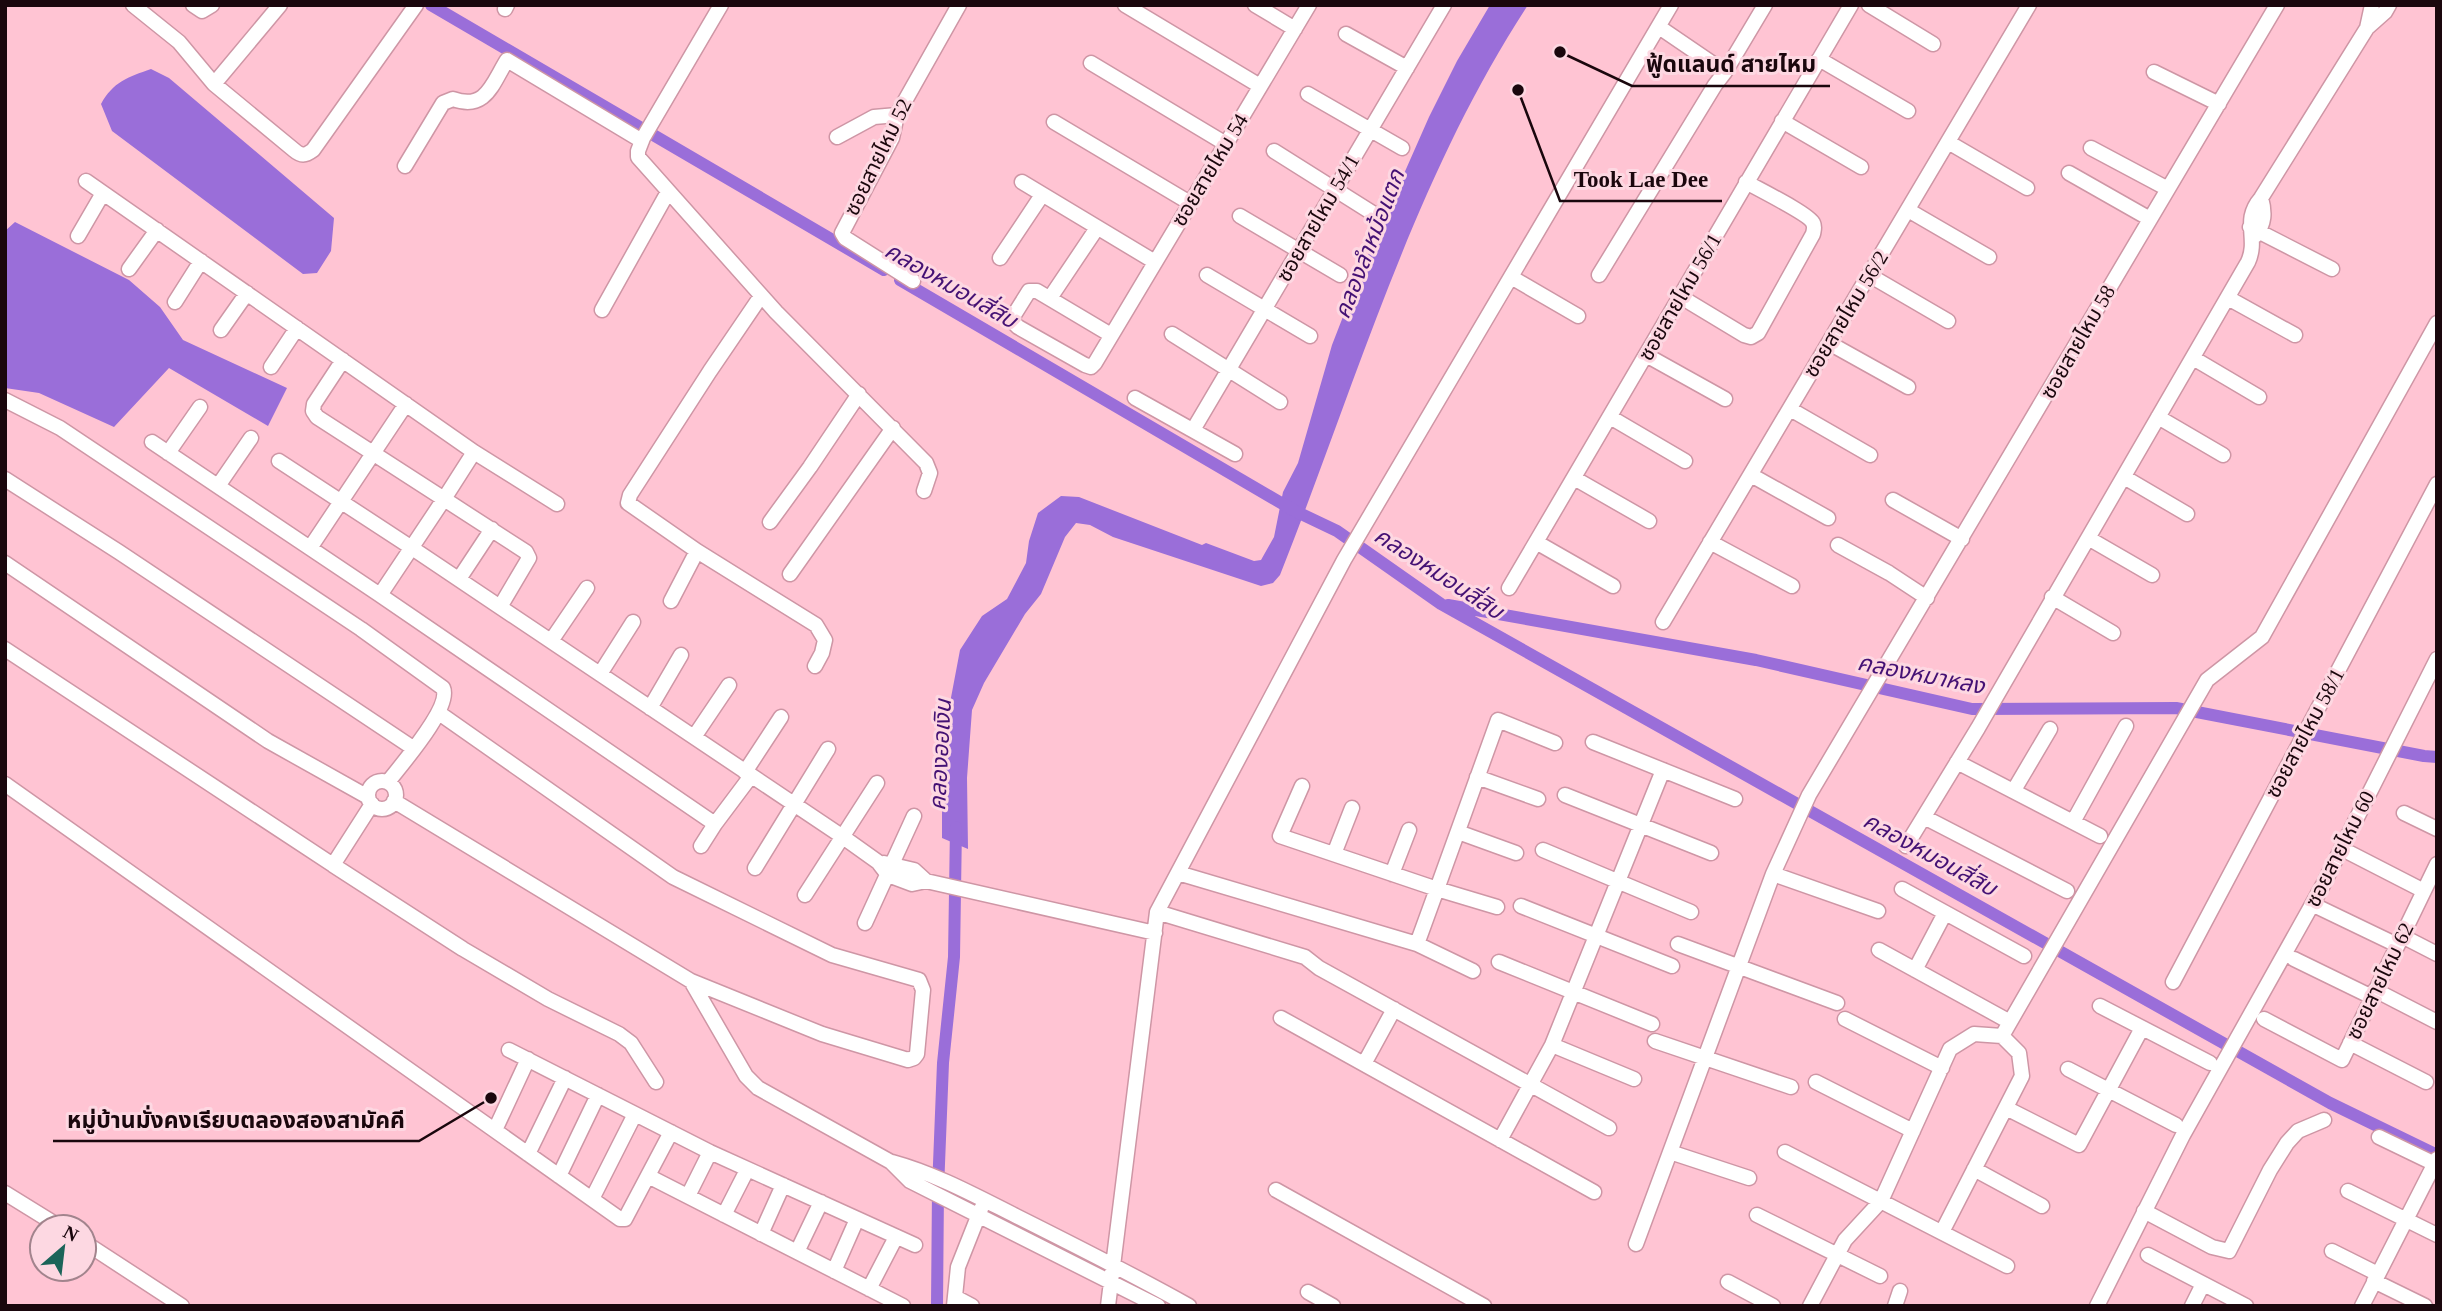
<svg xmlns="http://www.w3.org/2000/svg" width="2442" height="1311" viewBox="0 0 2442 1311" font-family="'Times New Roman','Noto Sans Thai',serif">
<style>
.water{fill:#9a6ed9}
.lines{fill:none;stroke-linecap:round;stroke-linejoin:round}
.canal{stroke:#9a6ed9;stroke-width:12}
.minor-casing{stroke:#ce96a5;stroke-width:17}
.minor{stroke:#fff;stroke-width:14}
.labels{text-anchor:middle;stroke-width:6;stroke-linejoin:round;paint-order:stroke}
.street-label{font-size:21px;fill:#1a070d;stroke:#fdd8e2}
.water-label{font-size:23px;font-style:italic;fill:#441174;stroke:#fdd8e2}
.leader{fill:none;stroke:#1a070d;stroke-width:2.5}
.callout-dot{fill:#1a070d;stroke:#fdd8e2;stroke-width:2.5}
.callout-label{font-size:23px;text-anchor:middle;font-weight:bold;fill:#1a070d;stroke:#fdd8e2;stroke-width:6;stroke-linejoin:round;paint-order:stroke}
</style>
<rect width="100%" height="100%" fill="#ffc4d3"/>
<path class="water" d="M1490 5H1528C1414 179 1356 384 1280 575L1273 583 1261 586 1113 537 1090 525 1076 523 1065 537 1041 594 1025 614 984 683 972 710 967 778 968 849 942 838V759L946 724 960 650 982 616 1007 599 1026 563 1029 541 1038 513 1061 496 1079 497 1202 545 1206 543 1254 561 1261 560 1274 537 1283 492 1298 463 1332 345 1358 278 1429 117 1457 61Z
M151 69 169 78 334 218 331 251 317 273 303 274 112 131 101 104C113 82 128 77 151 69Z
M15 222 129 280 160 307 183 340 287 388 268 426 169 368 114 427 39 393 5 388V231Z"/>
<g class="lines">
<path class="canal" d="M431 5 884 270
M900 280 1293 510 1337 531 1441 604 2330 1103 2437 1155
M1448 605 1756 660 1972 709 2176 708 2424 756 2437 757
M937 1306 938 1189 943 1063 954 957 956 827"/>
<g class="minor-casing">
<path id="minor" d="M133 5 179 42 214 84 280 5
M193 5 202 11 212 5
M721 5 643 138 638 151V157L776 312 926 463 930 473 924 491
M1125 5 1260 86
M1255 5 1295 29
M1869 5 1933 44
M505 9 507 5
M2367 28 2372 5
M1346 34 1407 68
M1819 59 1908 111
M1091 63 1226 144
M1725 72 1765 5
M2154 72 2219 104
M214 84 294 150C301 156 305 156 313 150L416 5
M1308 94 1402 148
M1782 121 1861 167
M1054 122 1190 203
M837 137 874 117 897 115
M1948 142 2027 188
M2091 148 2168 189
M1274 151 1374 214
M405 166 443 103 453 99C486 111 492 84 507 60L642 141
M2069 173 2150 219
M86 181 474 452 557 504
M1022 182 1155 262
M1908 210 1989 257
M1240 216 1340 275
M2250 227 2332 269
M78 236 103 193
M2255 236C2265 224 2265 212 2261 198
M1000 258 1042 195
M129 269 157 230
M1207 275 1310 336
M1599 275 1715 85 1725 72 1659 27
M1869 275 1948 321
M1511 277 1578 316
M913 281 845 238 842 233 892 138 897 115 959 5
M761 296 710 371 630 495 628 503 697 551 816 625 825 640 822 653 815 666
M1681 297 1744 335 1751 337 1758 333 1813 234C1814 229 1815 227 1813 223 1809 214 1758 189 1746 182
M1050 298 1097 228
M2228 298 2295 335
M175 302 201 261
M602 310 668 192
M221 330 247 293
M1172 334 1280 402
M1111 335 1037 291H1029L1014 315 1013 322 1018 327 1085 365 1091 367 1095 363 1309 5
M1829 343 1908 387
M1646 355 1725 399
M2193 358 2259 397
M343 360 314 404 313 411 317 417 444 499 474 452
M271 367 297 328
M1135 398 1235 454
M5 400 60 428 361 629 443 688C452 707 401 765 388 782
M1790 409 1870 455
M1610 417 1685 461
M2158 417 2223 455
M1193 430 1444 5
M152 442 380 595
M168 453 200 407
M279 461 412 548 843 837 878 862 888 875 912 884 926 881 1155 933
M1751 475 1828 518
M2124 477 2187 514
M1574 478 1649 521
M5 479 119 552 413 748
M218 486 251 438
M1893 500 1962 539
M770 522 810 467 859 394
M2088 538 2152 575
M1536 542 1613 586
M1710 542 1792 586
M1838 545 1889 573 1927 598
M310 548 406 404
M5 563 268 741 368 797
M790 574 893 428
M459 579 492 529
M1509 588 1851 5
M2052 597 2113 633
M671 601 697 551
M500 607 529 558 526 552 444 499 380 595 715 824 751 776
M1663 622 2029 5
M551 641 587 588
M5 649 333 865
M600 674 633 622
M650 708 681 655
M439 713 673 877 832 955 919 980 923 990 917 1054 914 1058 908 1060 822 1034 691 981
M694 737 729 685
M1593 742 1735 799
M1957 762 2100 836
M745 772 781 717
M1477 777 1538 799
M368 795a14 14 0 1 1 28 0a14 14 0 1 1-28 0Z
M5 784 620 1219H625L671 1132
M1302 786 1280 836 1437 889 1417 944
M2014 790 2050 729
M1565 795 1711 853
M394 801 691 981 746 1076 758 1088 891 1162 910 1181 1158 1306
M372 804 333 865 463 949 548 999 619 1034 631 1043 656 1082
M2404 813 2437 829
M1924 817 2067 891
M2073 822 2126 726
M1458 832 1516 853
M701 846 715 824
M1906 846 1978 728 2248 262C2259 238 2241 221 2261 198L2367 28 2385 12 2389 5
M1543 850 1691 912
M2350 853 2424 891
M1334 854 1352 808
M884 863 914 870 926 881
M755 868 828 749
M1178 873 1417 944 1473 971
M1392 874 1409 830
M1773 874 1878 911
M1902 889 2024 956
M805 895 877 783
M1521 906 1672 966
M1497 907 1437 889 1498 720 1555 743
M2320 908 2397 945
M1157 912 1305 957 1319 968 1609 1128
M865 923 914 816
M2402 936 2437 954
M1678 944 1837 1003
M1879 950 2010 1022
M2294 959 2372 997
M1499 962 1652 1024
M1915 970 1945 913
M2173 982 2437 484
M2375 990 2437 1022
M2100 1006 2210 1063
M1281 1018 1594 1192
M1845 1019 1942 1068
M2264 1019 2342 1060 2437 864
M2002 1036 2207 680 2262 637 2437 323
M1655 1041 1791 1087
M2350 1043 2426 1082
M1552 1045 1634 1079
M509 1050 710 1152 915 1245
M1364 1064 1394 1009
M2068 1069 2176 1125
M1816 1082 1913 1131
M2006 1108 2079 1145 2142 1028
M495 1130 528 1059
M2379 1137 2437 1165
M1500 1140 1552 1045 1663 770
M1670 1152 1749 1178
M1785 1152 2007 1266
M528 1154 565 1078
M892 1162C936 1174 976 1196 1016 1216 1074 1245 1132 1274 1189 1306
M1974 1169 2042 1206
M559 1176 598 1095
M648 1176 903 1306
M1276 1190 1484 1306
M2348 1191 2437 1235
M5 1193 60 1227
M688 1196 710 1152
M592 1199 635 1114
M2144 1211 2212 1247 2229 1251 2270 1170 2287 1143 2298 1131 2324 1120
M724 1215 747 1170
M1757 1215 1880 1276
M761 1234 783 1185
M84 1242 182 1306
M1636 1244 1773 874 1809 795 2277 5
M2332 1251 2378 1274
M797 1252 821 1202
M2148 1255 2246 1306
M834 1271 857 1219
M2374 1281 2425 1306
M1728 1282 1773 1306
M869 1289 896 1237
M1308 1292 1333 1306
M955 1297 972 1306
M954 1306 958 1267 981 1209
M1108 1306 1157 912 1344 560 1671 5
M1810 1306 1845 1240 1881 1201 1950 1049 1974 1034 2002 1036 2019 1053 2022 1076 1942 1232
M1895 1306 1900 1291
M2097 1306 2183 1135 2323 885 2437 659
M2192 1306 2203 1284
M2362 1306 2437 1159"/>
</g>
<use href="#minor" class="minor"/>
</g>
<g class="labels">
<g class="street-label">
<text transform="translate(878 157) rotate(-64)" y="7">ซอยสายไหม 52</text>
<text transform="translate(1210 170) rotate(-59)" y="7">ซอยสายไหม 54</text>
<text transform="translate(1318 218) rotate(-60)" y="7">ซอยสายไหม 54/1</text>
<text transform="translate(1680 297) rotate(-60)" y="7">ซอยสายไหม 56/1</text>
<text transform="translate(1846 314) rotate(-59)" y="7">ซอยสายไหม 56/2</text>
<text transform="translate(2078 342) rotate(-60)" y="7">ซอยสายไหม 58</text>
<text transform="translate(2305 733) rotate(-62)" y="7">ซอยสายไหม 58/1</text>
<text transform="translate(2340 849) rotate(-63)" y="7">ซอยสายไหม 60</text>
<text transform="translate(2380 981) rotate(-64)" y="7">ซอยสายไหม 62</text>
</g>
<g class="water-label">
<text transform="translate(1369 244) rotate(-69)" y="8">คลองลำหม้อแตก</text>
<text transform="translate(951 285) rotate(30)" y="8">คลองหมอนสี่สิบ</text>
<text transform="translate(1439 573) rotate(33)" y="8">คลองหมอนสี่สิบ</text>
<text transform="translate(1921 674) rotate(11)" y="8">คลองหมาหลง</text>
<text transform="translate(940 755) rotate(-87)" y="8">คลองออเงิน</text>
<text transform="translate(1930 854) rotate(29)" y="8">คลองหมอนสี่สิบ</text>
</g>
</g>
<path class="leader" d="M1560 52L1632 86H1830M1518 90L1560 201H1722M491 1098L419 1141H53"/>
<g class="callout-dot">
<circle cx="1560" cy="52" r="7"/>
<circle cx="1518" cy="90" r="7"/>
<circle cx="491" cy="1098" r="7"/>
</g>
<g class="callout-label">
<text x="1731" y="72">ฟู้ดแลนด์ สายไหม</text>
<text x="1641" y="187">Took Lae Dee</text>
<text x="236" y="1128">หมู่บ้านมั่งคงเรียบตลองสองสามัคคี</text>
</g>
<rect width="2442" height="1311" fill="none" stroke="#1a070d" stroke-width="14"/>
<g transform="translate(63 1248) rotate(28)"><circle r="33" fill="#fdd8e2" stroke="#a2848d" stroke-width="2"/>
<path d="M0-5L12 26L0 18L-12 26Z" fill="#1b6459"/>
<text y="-10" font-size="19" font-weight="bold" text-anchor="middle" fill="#1a070d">N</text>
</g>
</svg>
